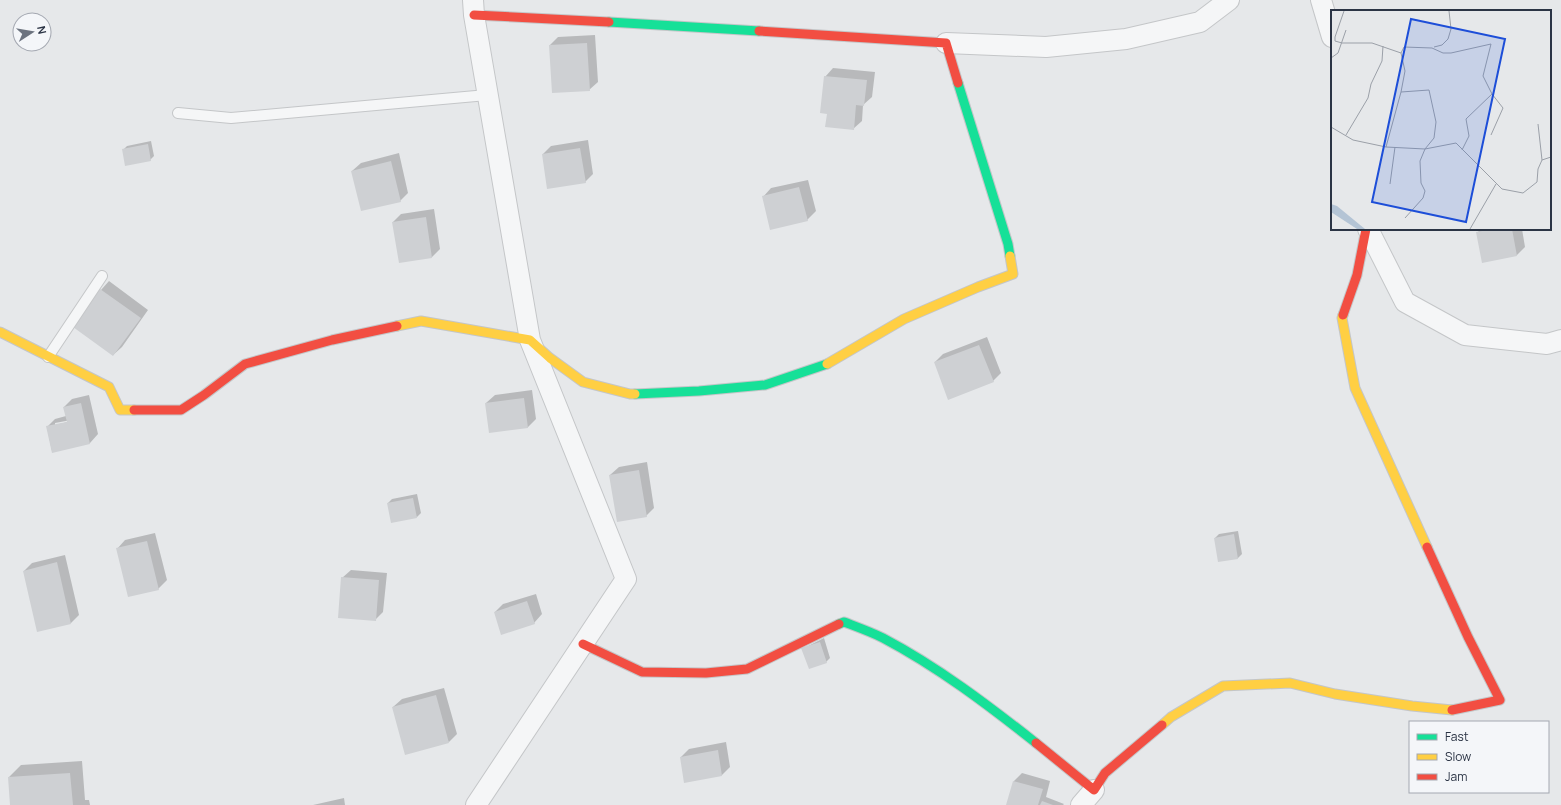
<svg xmlns="http://www.w3.org/2000/svg" width="1561" height="805" viewBox="0 0 1561 805" font-family="Manrope,sans-serif">
<style>
.shadow{fill:#0003;fill-rule:evenodd}
.building{fill:#ced0d3}
.lines{fill:none;stroke-linecap:round;stroke-linejoin:round}
.lane-casing{stroke:#c4c6c8;stroke-width:12}
.street-casing{stroke:#c4c6c8;stroke-width:22}
.fast-casing{stroke:#c4c6c8;stroke-width:11}
.slow-casing{stroke:#c4c6c8;stroke-width:11}
.jam-casing{stroke:#c4c6c8;stroke-width:11}
.lane{stroke:#f5f6f7;stroke-width:10}
.street{stroke:#f5f6f7;stroke-width:20}
.fast{stroke:#16e098;stroke-width:9}
.slow{stroke:#ffcf43;stroke-width:9}
.jam{stroke:#f24e42;stroke-width:9}
.inset-road{fill:none;stroke:#9ba0a8;stroke-width:1}
.view{fill:#1d4ed8;fill-opacity:0.15;stroke:#1d4ed8;stroke-width:2}
.inset-edge{fill:none;stroke:#2b3445;stroke-width:2}
</style>
<rect width="100%" height="100%" fill="#e6e8ea"/>
<path class="shadow" d="M595 35 598 82 589 90 550 45 558 37Z
M833 68 875 72 872 97 863 105 862 121 853 129 828 113 825 77Z
M588 140 593 174 585 182 543 154 551 146Z
M151 141 154 156 150 160 123 150 127 146Z
M399 153 408 193 400 201 352 171 361 163Z
M808 180 816 211 807 220 763 197 771 188Z
M434 209 440 249 432 257 400 262 393 222 401 214Z
M1481 229H1522L1525 247 1517 255 1483 262 1477 233Z
M109 281 148 310 122 347 113 355 101 290Z
M987 337 1001 373 993 381 935 362 943 354Z
M532 390 536 419 527 428 486 403 495 395Z
M89 395 98 434 90 443 52 451 47 427 55 419 66 416 64 407 72 399ZM71 420 72 421 55 425V423Z
M647 462 654 508 646 516 610 475 619 467Z
M417 494 421 513 417 517 388 503 392 499Z
M1238 531 1242 554 1238 558 1219 561 1215 538 1219 534Z
M155 533 167 580 158 589 117 549 125 540Z
M65 555 79 615 71 623 38 631 24 571 32 563Z
M351 570 387 573 383 612 375 620 342 578Z
M536 594 542 614 534 623 495 612 503 604Z
M824 638 830 658 826 662 802 649Z
M444 688 457 734 449 742 393 707 402 699Z
M726 742 730 767 722 775 685 782 681 757 689 749Z
M82 761 85 800H89L90 805H11L9 777 21 765Z
M1022 773 1050 781 1046 797 1064 804 1063 805H1007L1014 781Z
M344 798 345 805H313Z"/>
<path class="building" d="M587 43 590 91 552 93 549 45Z
M824 76 867 80 864 106 856 105 854 130 825 127 827 114 820 113Z
M148 144 151 161 125 166 122 149Z
M580 148 586 183 547 189 542 154Z
M391 161 401 202 361 211 351 171Z
M799 187 808 221 770 230 762 196Z
M426 217 432 258 399 263 392 222Z
M1493 229H1512L1517 256 1482 263 1476 232Z
M100 289 141 318 113 356 73 327Z
M979 345 994 382 948 400 934 362Z
M524 398 528 428 489 433 485 403Z
M81 403 90 444 52 453 46 426 67 422 63 407Z
M639 470 647 517 617 522 609 475Z
M413 498 417 518 391 523 387 503Z
M1234 534 1238 559 1218 562 1214 538Z
M147 541 159 590 128 597 116 548Z
M57 562 71 624 37 632 23 571Z
M341 577 379 580 376 621 338 618Z
M527 601 535 624 501 635 494 612Z
M820 642 827 663 809 669 801 648Z
M436 695 449 743 405 755 392 707Z
M718 750 722 776 684 783 680 757Z
M70 773 73 805H10L8 777Z
M1013 781 1043 789 1038 805H1006Z
M1042 801 1053 805H1040Z"/>
<g class="lines">
<g class="lane-casing">
<path id="lane" d="M178 113 231 118 487 95
M48 357 102 276"/>
</g>
<g class="street-casing">
<path id="street" d="M473 0 474 15 530 340 626 579 476 805
M1321 0 1332 37
M946 43 1046 47 1126 39 1200 22 1229 0
M1368 229 1405 302 1465 335 1547 344 1561 340
M1081 805 1094 790"/>
</g>
<g class="fast-casing">
<path id="fast" d="M609 22 759 31
M958 83 1008 244 1010 256
M635 394 699 391 765 385 827 364
M839 624 844 622C857 627 871 632 883 638 938 667 988 705 1036 743"/>
</g>
<g class="slow-casing">
<path id="slow" d="M1343 315 1342 318 1355 388 1427 547
M397 326 421 321 530 340 550 358 583 382 630 394H635
M0 332 109 387 120 410H134
M827 364 904 319 978 287 1013 274 1010 256
M1162 725 1171 717 1223 686 1290 683 1335 694 1412 706 1452 710"/>
</g>
<g class="jam-casing">
<path id="jam" d="M474 15 609 22
M759 31 946 43 958 83
M1343 315 1357 275 1366 229
M134 410H181L204 395 245 364 332 340 397 326
M1427 547 1468 637 1500 700 1452 710
M583 644 642 672 706 673 747 669 839 624
M1036 743 1094 790 1105 773 1162 725"/>
</g>
<use href="#lane" class="lane"/>
<use href="#street" class="street"/>
<use href="#fast" class="fast"/>
<use href="#slow" class="slow"/>
<use href="#jam" class="jam"/>
</g>
<g transform="translate(1331 10)">
<rect width="220" height="220" fill="#e6e8ea"/>
<path d="M0 194 6 196 34 219H26L0 202Z" fill="#b4c4d5"/>
<path class="inset-road" d="M11 33H41L70 43 73 37 101 38 112 43H120L160 34 152 66 161 84 135 109 138 126 131 140M11 33 4 31V27L13 1M103 37 111 35 117 29 120 19 118 1M0 48 7 43 15 20M70 82 74 61 70 43M207 114 211 150M0 117 22 130 55 137 94 139 125 133 171 179 192 183 206 172 207 159 211 150 220 147M15 125 37 88 40 74 51 51 52 36M160 125 172 98 161 84M55 137 70 82 98 80 105 112 103 128 94 139 89 151 90 173 94 181 92 188 74 208M59 174 64 137M139 219 165 174"/>
<path class="view" d="M80 9 174 29 135 212 41 192Z"/>
<rect width="220" height="220" class="inset-edge"/>
</g>
<rect x="1409" y="721" width="140" height="72" fill="#f4f6f9" stroke="#a4a8b1"/>
<rect x="1417" y="734" width="20" height="6" fill="#16e098" stroke="#a4a8b1"/>
<text x="1445" y="741" font-size="12" fill="#2b3445">Fast</text>
<rect x="1417" y="754" width="20" height="6" fill="#ffcf43" stroke="#a4a8b1"/>
<text x="1445" y="761" font-size="12" fill="#2b3445">Slow</text>
<rect x="1417" y="774" width="20" height="6" fill="#f24e42" stroke="#a4a8b1"/>
<text x="1445" y="781" font-size="12" fill="#2b3445">Jam</text>
<g transform="translate(32 32) rotate(78)"><circle r="19" fill="#f4f6f9" stroke="#a4a8b1"/>
<path d="M0-3L7 15L0 10L-7 15Z" fill="#6c737f"/>
<text y="-6" font-size="11" font-weight="bold" text-anchor="middle" fill="#2b3445">N</text>
</g>
</svg>
